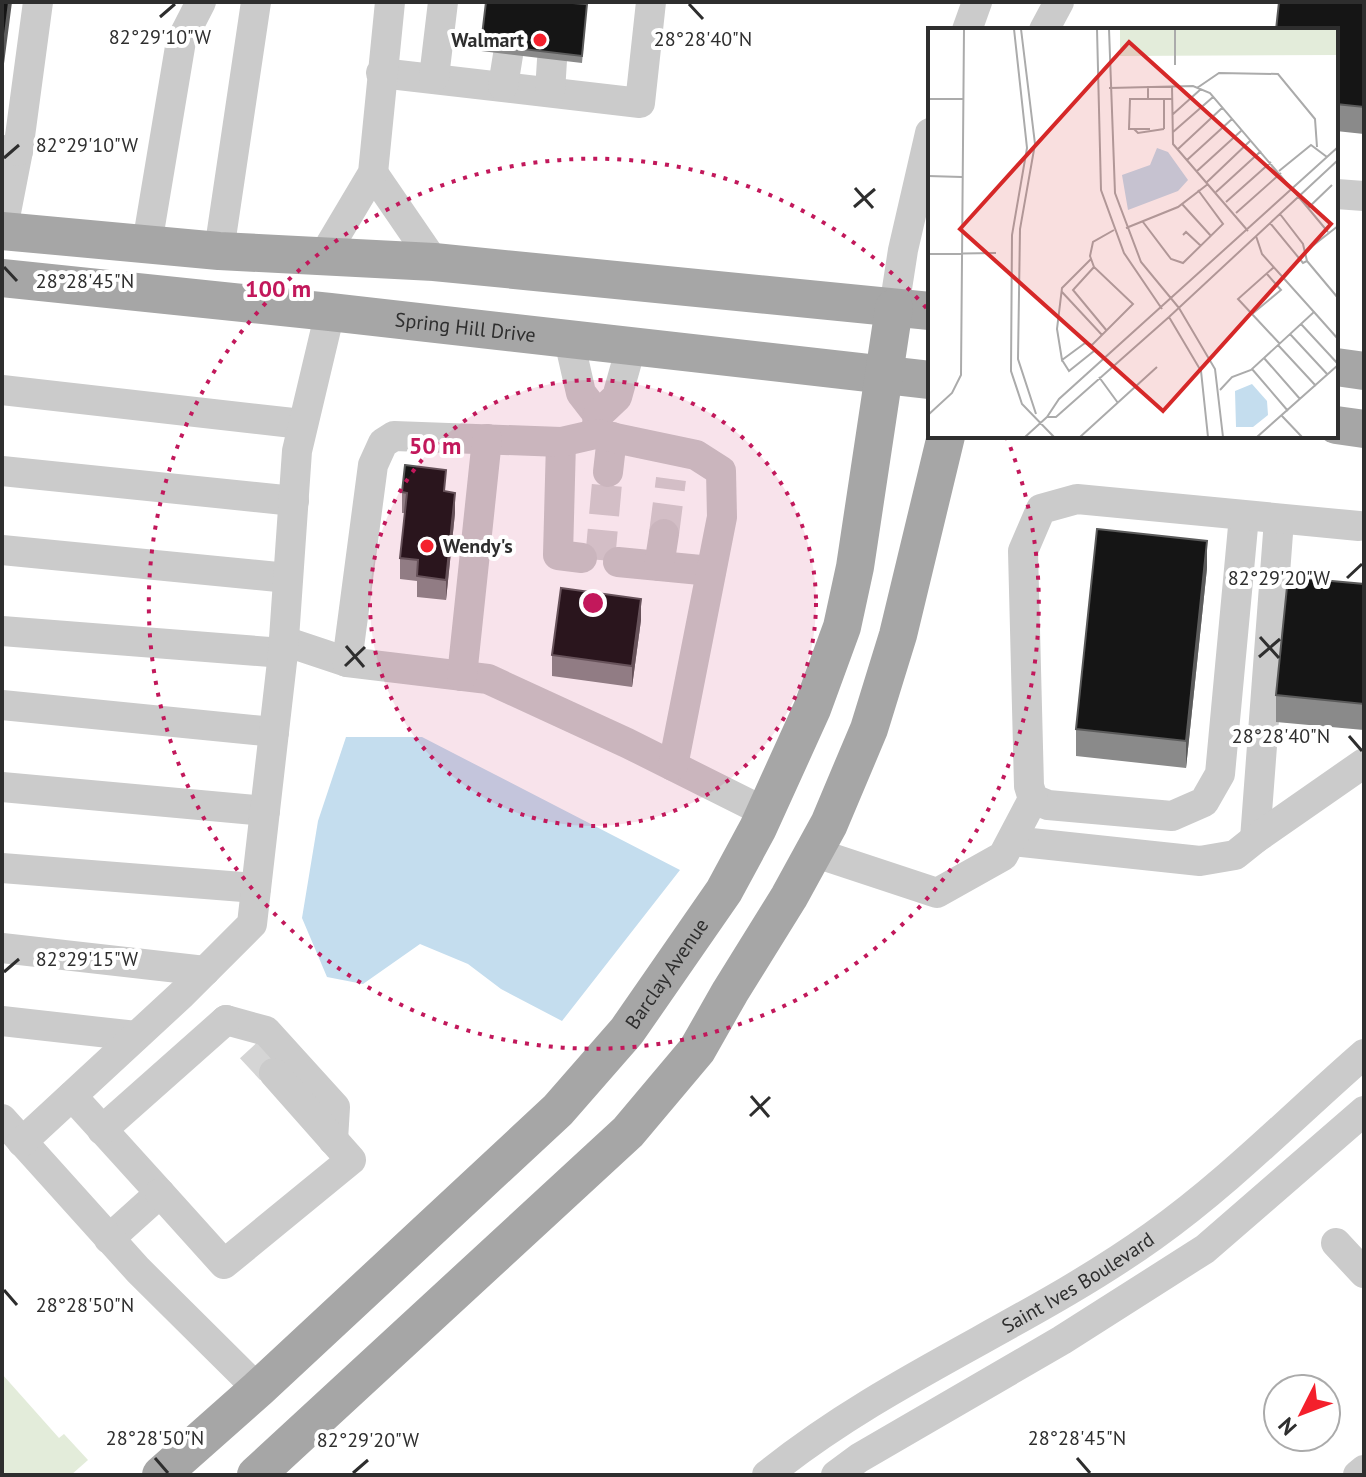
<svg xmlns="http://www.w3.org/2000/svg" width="1366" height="1477" viewBox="0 0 1366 1477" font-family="'PT Sans',sans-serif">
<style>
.green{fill:#e3ecda}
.water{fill:#c4ddee}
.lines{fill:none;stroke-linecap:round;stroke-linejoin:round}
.minor-tunnel{stroke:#d5d5d5;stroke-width:30;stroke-dasharray:30 15;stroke-linecap:butt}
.minor{stroke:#cbcbcb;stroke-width:30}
.major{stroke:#a6a6a6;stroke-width:38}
.wall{fill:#8a8a8a}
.shaded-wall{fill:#5b5b5b}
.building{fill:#151515;stroke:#5b5b5b;stroke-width:2}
.ticks{fill:none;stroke:#2e2e2e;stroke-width:3}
.ring{fill:none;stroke:#c2185b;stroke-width:4;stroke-dasharray:4 8}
.poi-dot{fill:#f4202c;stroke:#fff;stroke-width:3}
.labels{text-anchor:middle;stroke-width:8;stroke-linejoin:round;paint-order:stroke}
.poi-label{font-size:20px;font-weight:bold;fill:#2e2e2e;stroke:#fff;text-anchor:end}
.street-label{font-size:20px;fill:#2e2e2e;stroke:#fff}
.inset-road{fill:none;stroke:#ababab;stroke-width:2}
.view{fill:#d62828;fill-opacity:0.15;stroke:#d62828;stroke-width:4}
.inset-edge{fill:none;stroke:#2e2e2e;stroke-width:4}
.ticks-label{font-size:20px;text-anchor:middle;fill:#2e2e2e;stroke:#fff;stroke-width:8;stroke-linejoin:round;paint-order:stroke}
.centre{fill:#c2185b;stroke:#fff;stroke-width:4}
.ring-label{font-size:24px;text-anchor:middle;font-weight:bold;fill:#c2185b;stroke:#fff;stroke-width:8;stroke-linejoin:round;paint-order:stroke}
</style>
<rect width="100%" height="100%" fill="#fff"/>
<path class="green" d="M2 1374 59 1438 64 1434 88 1460 71 1475H2Z"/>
<path class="water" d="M346 737H422L680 870 562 1021 501 989 468 964 420 944 363 984 327 977 302 918 318 821Z"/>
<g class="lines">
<path class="minor-tunnel" d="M664 534 671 479
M600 560 608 472
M251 1048 274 1073"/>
<g class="minor">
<path d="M967 30 977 2"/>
<path d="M1044 30 1059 2"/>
<path d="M381 73 640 103 651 2"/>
<path d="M434 77 443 2"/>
<path d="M503 86 508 55"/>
<path d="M550 92 552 60"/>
<path d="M2 150 18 151 2 233"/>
<path d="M18 151 38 2"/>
<path d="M373 173 434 262"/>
<path d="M1336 194 1364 196"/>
<path d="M147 244 181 41 201 2"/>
<path d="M219 251 256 2"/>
<path d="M323 257 373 173 390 2"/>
<path d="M894 308 903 250 930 133"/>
<path d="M569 340 581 393 598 415"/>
<path d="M2 390 302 424"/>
<path d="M596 434 598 415 617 397 631 347"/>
<path d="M561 442 558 555 582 558"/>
<path d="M2 471 294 501"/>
<path d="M608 472 612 437"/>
<path d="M2 550 288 578"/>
<path d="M618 562 711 571"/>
<path d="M659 566 664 534"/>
<path d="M2 631 283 653"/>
<path d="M284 641 347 662 488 679 627 743 765 812"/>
<path d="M347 662 373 465 383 443 394 436 561 442 596 434 696 455 721 471 722 517 673 766"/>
<path d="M462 676 487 439"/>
<path d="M2 705 274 732"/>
<path d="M2 787 265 811"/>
<path d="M1033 799 1048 805 1172 816 1204 802 1220 774 1244 516"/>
<path d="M1255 839 1279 520"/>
<path d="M1012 841 1200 861 1235 855 1255 839 1364 763"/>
<path d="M813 852 937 893 1003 856 1033 799 1029 786 1023 551 1041 509 1077 499 1359 526"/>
<path d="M2 868 256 888"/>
<path d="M2 948 205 971"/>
<path d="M226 1020 266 1031 335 1107 333 1140"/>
<path d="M2 1021 136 1036"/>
<path d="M72 1096 160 1193 109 1239"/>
<path d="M2 1119 138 1270 258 1389"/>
<path d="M102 1130 226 1020"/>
<path d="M22 1142 182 994 252 924 283 653 297 451 330 312"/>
<path d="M160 1193 224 1264 351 1160 274 1073"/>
<path d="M1336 1243 1364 1273"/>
<path id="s1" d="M767 1475C885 1379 1030 1324 1153 1236 1229 1182 1294 1115 1364 1054"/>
<path d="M836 1475 859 1458 1062 1340 1205 1249 1364 1111"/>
<path d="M1358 1475 1364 1470"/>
</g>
<g class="major">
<path d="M2 231 219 251 434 262 930 311"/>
<path id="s2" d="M2 278 330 312 930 380"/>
<path d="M1336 367 1364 371"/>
<path d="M1336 425 1364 429"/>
<path id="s3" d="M161 1475 258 1389 558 1110 627 1031 724 891 758 828 812 709 842 627 855 567 894 308"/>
<path d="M256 1475 628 1132 697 1050 730 992 789 897 829 824 869 729 898 635 946 436"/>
</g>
</g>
<path class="wall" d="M1364 2V134L1336 131V30Z
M587 4 582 63 481 51V44Z
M446 491 455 513 446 600 417 597V581L400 579V558L405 513H402V492Z
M1207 568 1186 768 1076 756V729Z
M1364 584V730L1276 722V695Z
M641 620 632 687 552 676V655Z"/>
<path class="shaded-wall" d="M9 2H12L2 79V58Z
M455 493V513L446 600V580Z
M1207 541V568L1186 768V741Z
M641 599V620L632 687V666Z"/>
<path class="building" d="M2 2H9L2 58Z
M486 2H559L587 4 582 56 481 44Z
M1279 2H1364V107L1336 104V30H1276Z
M405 465 446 470 444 491 455 493 446 580 417 576 418 560 400 558 407 493 402 492Z
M1097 529 1207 541 1186 741 1076 729Z
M1288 577 1364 584V704L1276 695Z
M561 588 641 599 632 666 552 655Z"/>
<path class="ticks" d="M689 4 703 19M160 17 175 4M4 158 19 145M855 188 873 208M854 207 875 189M4 267 17 281M1347 578 1362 564M1260 637 1279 658M346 646 364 667M1259 657 1280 639M345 666 365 647M1349 736 1362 751M4 972 19 959M751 1096 769 1117M750 1116 770 1097M4 1290 17 1305M155 1458 168 1473M1077 1458 1090 1473M353 1473 368 1460"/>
<circle cx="593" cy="603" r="223" fill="#c2185b" fill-opacity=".12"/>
<g class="ring">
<circle cx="593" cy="603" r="223"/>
<path d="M1006 436A445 445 0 1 1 929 311"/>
</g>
<g class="poi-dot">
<circle cx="540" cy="40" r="8"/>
<circle cx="427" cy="546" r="8"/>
</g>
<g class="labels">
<g class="poi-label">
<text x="524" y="47">Walmart</text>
<text x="443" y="553" text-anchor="start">Wendy's</text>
</g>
<g class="street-label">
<text dy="7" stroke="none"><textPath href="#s2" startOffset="466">Spring Hill Drive</textPath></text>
<text dy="7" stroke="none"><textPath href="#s3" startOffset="714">Barclay Avenue</textPath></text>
<text dy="7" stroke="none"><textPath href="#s1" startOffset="366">Saint Ives Boulevard</textPath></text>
</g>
</g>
<g transform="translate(928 28)">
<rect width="410" height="410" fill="#fff"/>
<path d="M192 1H410V27L192 28Z" fill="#e3ecda"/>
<path d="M229 120 240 124 260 152 250 163 200 182 194 147 222 137ZM324 356 339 373 340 387 325 399H308L307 363Z" fill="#c4ddee"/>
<path class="inset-road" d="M86 1 99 120 84 207 83 343 94 376 126 409M93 1 107 116 92 201 90 331 108 386M169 1 173 162 196 225 234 281M181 1 187 165 213 234 251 280M247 1V37M220 58V71H244M244 58 245 116 320 203M181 60 265 58 282 65 380 180 404 157M269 60 291 45 350 46 387 91 389 119M0 71H35M220 71H202L201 101H222M244 87 273 61M206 101 210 105 236 101M236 101V71M245 104 285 69M250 121 294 80M259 132 304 91M269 143 313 103M351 143 383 117 399 129M0 148 34 149M279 154 322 113M288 164 333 123M298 174 343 134M254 176 283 208M380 180 400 204M308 185 353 145M215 194 243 231 255 235 295 196 270 162M342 195 375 235 379 233 375 216 352 186M198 200 250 179 280 156M255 207 258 204 273 218M378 223 410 198M0 226 68 225M163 231 134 260 129 301 134 332 157 315 164 317 205 276 166 239 162 228 165 214 186 202M379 233 410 270M166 239 145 262 179 303M346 239 310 271 352 316M134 264 174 307M251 280 287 341 295 409M386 284 410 311M324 286 353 262 339 246M241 289 273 343 280 409M373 296 410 336M362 306 400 347M350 317 388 358M336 330 372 371M134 332 141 343 166 323M324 341 360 383M171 349 190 375M292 362 304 349 323 342 386 284 334 226 328 208M0 387 24 365 33 347 36 1M354 388 374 409M119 389 131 371 410 119M97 409 119 389H128L241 289 410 132M152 409 229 339M329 409 410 337"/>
<path class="view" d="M201 14 403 196 235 383 32 201Z"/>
<rect width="410" height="410" class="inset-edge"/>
</g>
<g class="ticks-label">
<text x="160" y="44">82°29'10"W</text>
<text x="703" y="46">28°28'40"N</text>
<text x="87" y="152">82°29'10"W</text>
<text x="85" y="288">28°28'45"N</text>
<text x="1279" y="585">82°29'20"W</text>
<text x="1281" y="743">28°28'40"N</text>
<text x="87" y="966">82°29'15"W</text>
<text x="85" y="1312">28°28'50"N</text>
<text x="155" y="1445">28°28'50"N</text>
<text x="1077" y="1445">28°28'45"N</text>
<text x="368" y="1447">82°29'20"W</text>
</g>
<circle cx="593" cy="603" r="12" class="centre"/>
<g class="ring-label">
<text x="278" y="297">100 m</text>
<text x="435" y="454">50 m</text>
</g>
<rect width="1366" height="1477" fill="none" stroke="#2e2e2e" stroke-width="8"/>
<g transform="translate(1302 1413) rotate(228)"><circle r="38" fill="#ffffff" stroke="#ababab" stroke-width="2"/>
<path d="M0-6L14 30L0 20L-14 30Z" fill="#f4202c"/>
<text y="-12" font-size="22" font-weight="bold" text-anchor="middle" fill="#2e2e2e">N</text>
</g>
</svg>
